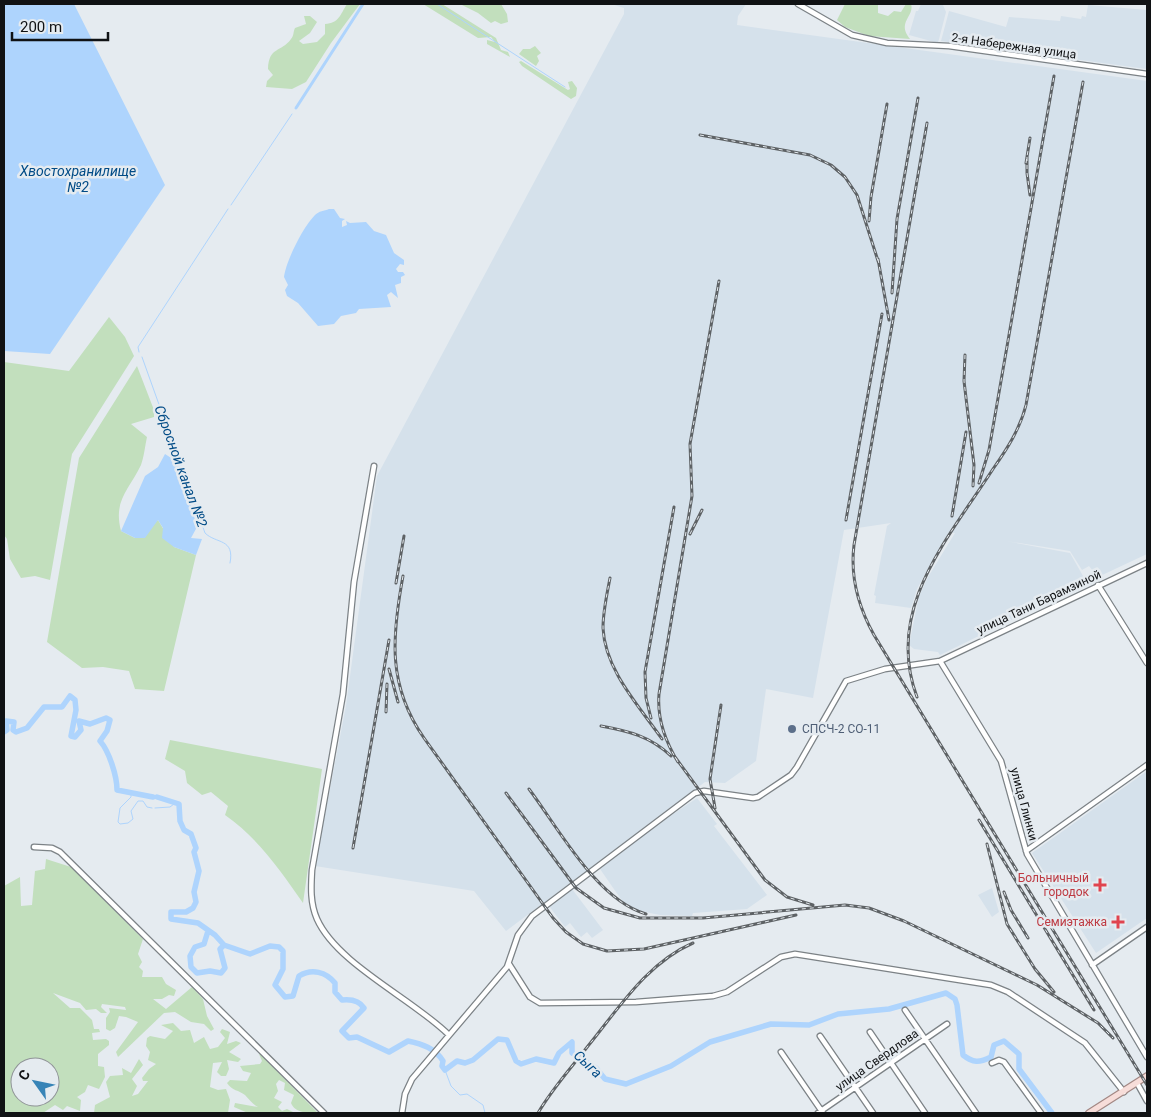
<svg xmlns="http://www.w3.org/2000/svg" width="1151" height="1117" viewBox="0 0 1151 1117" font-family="Roboto,sans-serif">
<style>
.built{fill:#d5e1eb}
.green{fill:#c2dfbd;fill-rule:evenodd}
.water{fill:#aed4fd}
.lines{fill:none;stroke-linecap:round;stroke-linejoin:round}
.stream{stroke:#aed4fd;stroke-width:1}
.canal{stroke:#aed4fd;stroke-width:3}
.river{stroke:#aed4fd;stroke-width:5.5}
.minor-casing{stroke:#7c8286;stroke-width:7}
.major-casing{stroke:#a38884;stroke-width:8}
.minor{stroke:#fff;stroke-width:4.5}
.major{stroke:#f7ddd9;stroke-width:5.5}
.rail-casing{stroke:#5e6265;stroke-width:3}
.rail{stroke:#e5ebf0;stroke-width:1;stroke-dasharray:4;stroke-linecap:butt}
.service-dot{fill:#5c6f8a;stroke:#e5ebf0;stroke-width:2}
.health-dot{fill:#e0444e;stroke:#e5ebf0;stroke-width:2}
.labels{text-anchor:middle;stroke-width:5;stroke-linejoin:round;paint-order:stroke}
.street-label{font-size:12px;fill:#101214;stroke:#e5ebf0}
.service-label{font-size:12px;fill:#4e5e75;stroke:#e5ebf0;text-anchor:start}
.health-label{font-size:12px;fill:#be3a42;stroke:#e5ebf0;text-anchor:end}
.water-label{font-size:14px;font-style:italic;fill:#014b86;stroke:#e5ebf0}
</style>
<rect width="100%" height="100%" fill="#e5ebf0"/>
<path class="built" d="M611 4H746L738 16 737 25 1147 81V554L1098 577 1089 566 1082 570 1070 551 1006 541 1070 553 1087 583 940 655 938 652 914 649 909 645 919 596 928 577 955 533 949 532 935 556 917 589 911 608 875 603 876 596 874 595 887 526 891 523 844 530 813 698 766 689 756 761 725 783 705 782 506 931 474 891 315 866 346 706 377 476 624 14V8Z
M921 4 943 5 946 12 938 43 909 35 916 11H918Z
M1088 5 1147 10V69L941 41 949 11 1006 27 1009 17 1060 21 1061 16 1081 19 1082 16 1086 17Z
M1147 771V918L1096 953 1032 853Z
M697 798 717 824 714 826 767 895 747 909 693 913 692 916 660 915 640 911 625 905 600 869 645 833Z
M992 888 999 912 992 917 978 895Z
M572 889 603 930 592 938 587 932 581 937 570 923 565 927 549 906Z"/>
<path class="green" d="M347 4H360L331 43 306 82 292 89 266 87 267 81 273 75 268 69C269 46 281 53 291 39 294 36 293 32 295 28L306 24 304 16H310L317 22 310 33 299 41 303 44 317 42 325 34V24C339 23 340 15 347 4Z
M423 4H442L496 38 501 50 508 52 510 57 487 44V40L495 42 491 37 478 38Z
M460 4H501L507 14 508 22 501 24 495 21 491 23 478 13Z
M845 4H878V13L888 16 894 11 901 12 906 4H911C915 16 896 22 910 39L869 36 845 27 837 20Z
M535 46 541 53 537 56 539 61 536 66 519 54 523 49H530Z
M521 61 568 90 570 89 568 82 572 81 577 88 576 96 571 99 522 66 519 62Z
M109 317 125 337 134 356 72 454 50 580 35 576 21 578 10 559 7 539 4 535V362L69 371Z
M137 366 154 410V417L131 424 147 437C145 446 144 457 141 465 129 490 113 500 121 531L135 538 158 520 174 547 196 555 164 691 135 689 129 671 103 667 82 668 47 642 79 458Z
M170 740 322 769 303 903C280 870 258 838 225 815L228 806 211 792 202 795 187 783 185 771 165 759Z
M46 859 71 867 143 939 138 954 142 962 139 967 143 971 142 977H162L166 984 176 990 174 996 169 995 162 999H153L166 1009 192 987 203 999 207 1016 214 1029 211 1031 204 1024 191 1022 175 1012 164 1013 118 1057 116 1052 138 1022 126 1017 119 1016 115 1028 110 1031 106 1029V1018L110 1012 109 1008 126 1010 125 1007 102 1004 101 1007 107 1013H101L96 1009 86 1010 80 1003 53 993 70 1008H80L92 1020 94 1029H99L100 1032 92 1033 93 1040 106 1039 109 1041V1045L98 1054V1066L104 1067 105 1077 99 1089 88 1085 85 1092 77 1097 81 1100 80 1111 67 1106 63 1110 55 1105 43 1113H4V886L20 877 21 906 32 905 35 871 45 869ZM20 1067H50V1097H20Z
M173 1023 181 1031 190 1030 194 1043 204 1037 210 1049 218 1047 225 1038 220 1032 222 1029 230 1032 227 1044 236 1041 241 1043 229 1052 241 1059 238 1062 227 1060 229 1069 226 1076H221L217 1072 222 1062 213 1063 210 1087 218 1090 226 1089 230 1100 228 1113H94L95 1105 110 1097 106 1082 110 1076 123 1075 122 1068 131 1073 139 1059 143 1065 132 1079 137 1086 132 1096 138 1094 148 1081H143L142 1078 149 1069 156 1064 148 1060 150 1052 146 1046 147 1038 150 1036 165 1039 173 1031 161 1025Z
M259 1054 261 1055 318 1113C307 1113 295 1113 291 1103L294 1095 284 1090 285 1083 279 1080 276 1084 278 1091 274 1098 282 1102 278 1107 282 1111 287 1109 295 1113H248L234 1107 235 1103 258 1107C252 1104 250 1100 245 1095 239 1090 232 1091 227 1083L230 1080 247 1081 251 1073 243 1071 240 1066 260 1064 262 1061Z"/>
<path class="water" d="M4 4H74L165 185 50 354 4 351Z
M329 209H334L340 218 345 219 342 221V227L347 225 346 221 350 223 366 222 374 231 386 235 394 253 404 260V265L400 264 396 269 398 272H403L405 275 401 277V283L395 285 398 298 391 292 387 295 391 307 359 309 356 313 341 316 334 324 318 326 298 303 287 296 285 290 288 285 284 277C286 261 303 227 315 215 319 211 324 211 329 209Z
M165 454 179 463 197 527 191 538 202 539 196 555 174 547 162 538 163 528 158 520 145 538H135L121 531 145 476 158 467Z"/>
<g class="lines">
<path class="stream" d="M437 4 565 87
M231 205 292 114
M139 352 138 347 228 209
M142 357 205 533C216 544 235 538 230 563
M131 793V797L120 808 118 822 120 824 128 823 133 819 131 811 138 801H143L147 807 152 808
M155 808 170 807 174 804
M445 1070 451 1086 460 1095 467 1094 483 1105 485 1113"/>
<path class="canal" d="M296 108 363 4"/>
<path class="river" d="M4 732 7 730 6 721 14 722 13 730 16 732 27 728 44 707H62L70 696 75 700 76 710 71 736 75 737 81 730 79 721 90 724 106 718 110 720 107 731 100 741C109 751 117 776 117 790L153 797
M157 797 179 804 180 821 184 830 191 834 196 848 194 852 199 871 194 892 196 902 193 908 186 912H171V919L198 923 215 935 224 945 250 954 270 946 279 947 283 951V969L275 985 285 997 293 996 299 976C312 968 326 972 335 983V992L342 1000C351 999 359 1000 364 1008L342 1031 349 1038 357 1037 389 1052 408 1041C422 1044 435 1048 443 1061L442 1066 445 1070 457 1061 465 1063 473 1060 498 1039 507 1040 516 1061 521 1064 536 1059 554 1063 559 1053 572 1042V1053L596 1068 605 1079 626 1084 671 1066 710 1042 771 1024 809 1025 838 1014 889 1009 946 993 955 999 957 1005 963 1055C973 1063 979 1063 991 1057L994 1045 1004 1041 1019 1054V1069L1052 1113
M208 931 204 944 195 947 190 956 191 967 197 973 210 971 221 973 225 968 220 949 224 945"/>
<g class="minor-casing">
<path id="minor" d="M798 4 852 35 887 43 949 46 1147 74
M374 466 354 582 343 694 312 870C311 887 310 903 317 919 337 964 413 999 449 1035
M1098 585 1147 663
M940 661 1001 761 1027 854 1147 1057
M34 847 52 848 60 852 324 1113
M1026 851 1147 765
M509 964 530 997 540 1003 636 1002 713 996 727 992 781 957 795 954 991 985 1008 992 1085 1043 1124 1092
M1092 965 1147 927
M905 1010 976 1113
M870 1032 925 1113
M820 1036 873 1113
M781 1052 823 1113
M992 1063 999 1060 1004 1062 1041 1113
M1137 1083 1147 1101
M402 1113 405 1094 412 1079 507 967 518 935 532 916 695 793 704 791 753 798 758 797 791 775 797 767 846 681 885 669 940 661 1147 563
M818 1113 947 1024"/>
</g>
<g class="major-casing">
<path id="major" d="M1089 1113 1147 1076"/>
</g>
<use href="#minor" class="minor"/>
<use href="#major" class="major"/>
<g class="rail-casing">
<path id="rail" d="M927 123 854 545C850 577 859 608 874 635L1147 1085
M700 135 810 155 831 165 845 177 857 195 879 264
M1027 157V173L1030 195
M1026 163 1030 138
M869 221 871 197 887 104
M878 259 889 320
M892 293 897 219 918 98
M965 355 964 381 974 465 973 486
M979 483 989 450 1054 76
M952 516 966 432
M846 520 882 314
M690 534 702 510
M403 576C392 636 387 685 424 738L553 918 566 932 583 944 607 951 644 949 796 915
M610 578C607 594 603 611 603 628 605 670 639 706 662 739
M396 583 404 536
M389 669 398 702
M917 697C884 609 948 539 993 469 1007 449 1020 429 1026 405L1083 82
M386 712 387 684
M651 718 646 698 645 672 674 507
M601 726C628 731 650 736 671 756
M675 757 765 880 787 897 813 905
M678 762C665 741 657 719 659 694L692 496 690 444 719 281
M529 789C559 829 597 900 646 914
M506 793 576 888 604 908 640 918H703L845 905 869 908 904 921 1037 985 1098 1023 1113 1038
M715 808 710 779 721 705
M979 820 1094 1010
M987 844 1007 924 1035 969 1054 992
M353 848 389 640
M1004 892 1011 910 1028 938
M538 1113C552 1089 571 1068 588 1046 619 1008 647 963 693 943"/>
</g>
<use href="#rail" class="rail"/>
</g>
<circle class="service-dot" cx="792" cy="729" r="5"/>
<g class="health-dot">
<path d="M1097.5 877.5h5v5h5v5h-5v5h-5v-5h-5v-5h5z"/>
<path d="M1115.5 914.5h5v5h5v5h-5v5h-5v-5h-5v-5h5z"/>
</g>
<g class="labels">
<g class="street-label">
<text transform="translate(1014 46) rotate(8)" y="4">2-я Набережная улица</text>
<text transform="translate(1039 602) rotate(-25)" y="4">улица Тани Барамзиной</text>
<text transform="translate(1024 804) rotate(75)" y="4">улица Глинки</text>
<text transform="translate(877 1060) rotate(-35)" y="4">улица Свердлова</text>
</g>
<g class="service-label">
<text x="802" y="733">СПСЧ-2 СО-11</text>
</g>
<g class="health-label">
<text x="1089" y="882">Больничный<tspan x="1089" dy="14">городок</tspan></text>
<text x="1107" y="926">Семиэтажка</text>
</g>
<g class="water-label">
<text x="78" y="176">Хвостохранилище<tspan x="78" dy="16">№2</tspan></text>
<text transform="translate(181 466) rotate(70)" y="5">Сбросной канал №2</text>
<text transform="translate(588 1064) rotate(43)" y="5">Сыга</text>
</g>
</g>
<rect width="1151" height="1117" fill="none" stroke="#101214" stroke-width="10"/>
<g transform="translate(35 1082) rotate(303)"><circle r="24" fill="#e5ebf0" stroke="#909498"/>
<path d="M0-4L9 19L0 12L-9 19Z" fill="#3784b7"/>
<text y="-8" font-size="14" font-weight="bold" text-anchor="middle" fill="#101214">С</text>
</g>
<path d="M12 32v8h96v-8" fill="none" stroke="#101214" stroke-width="2.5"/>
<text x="20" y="32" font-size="15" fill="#101214" stroke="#e5ebf0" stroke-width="4" paint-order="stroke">200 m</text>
</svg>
